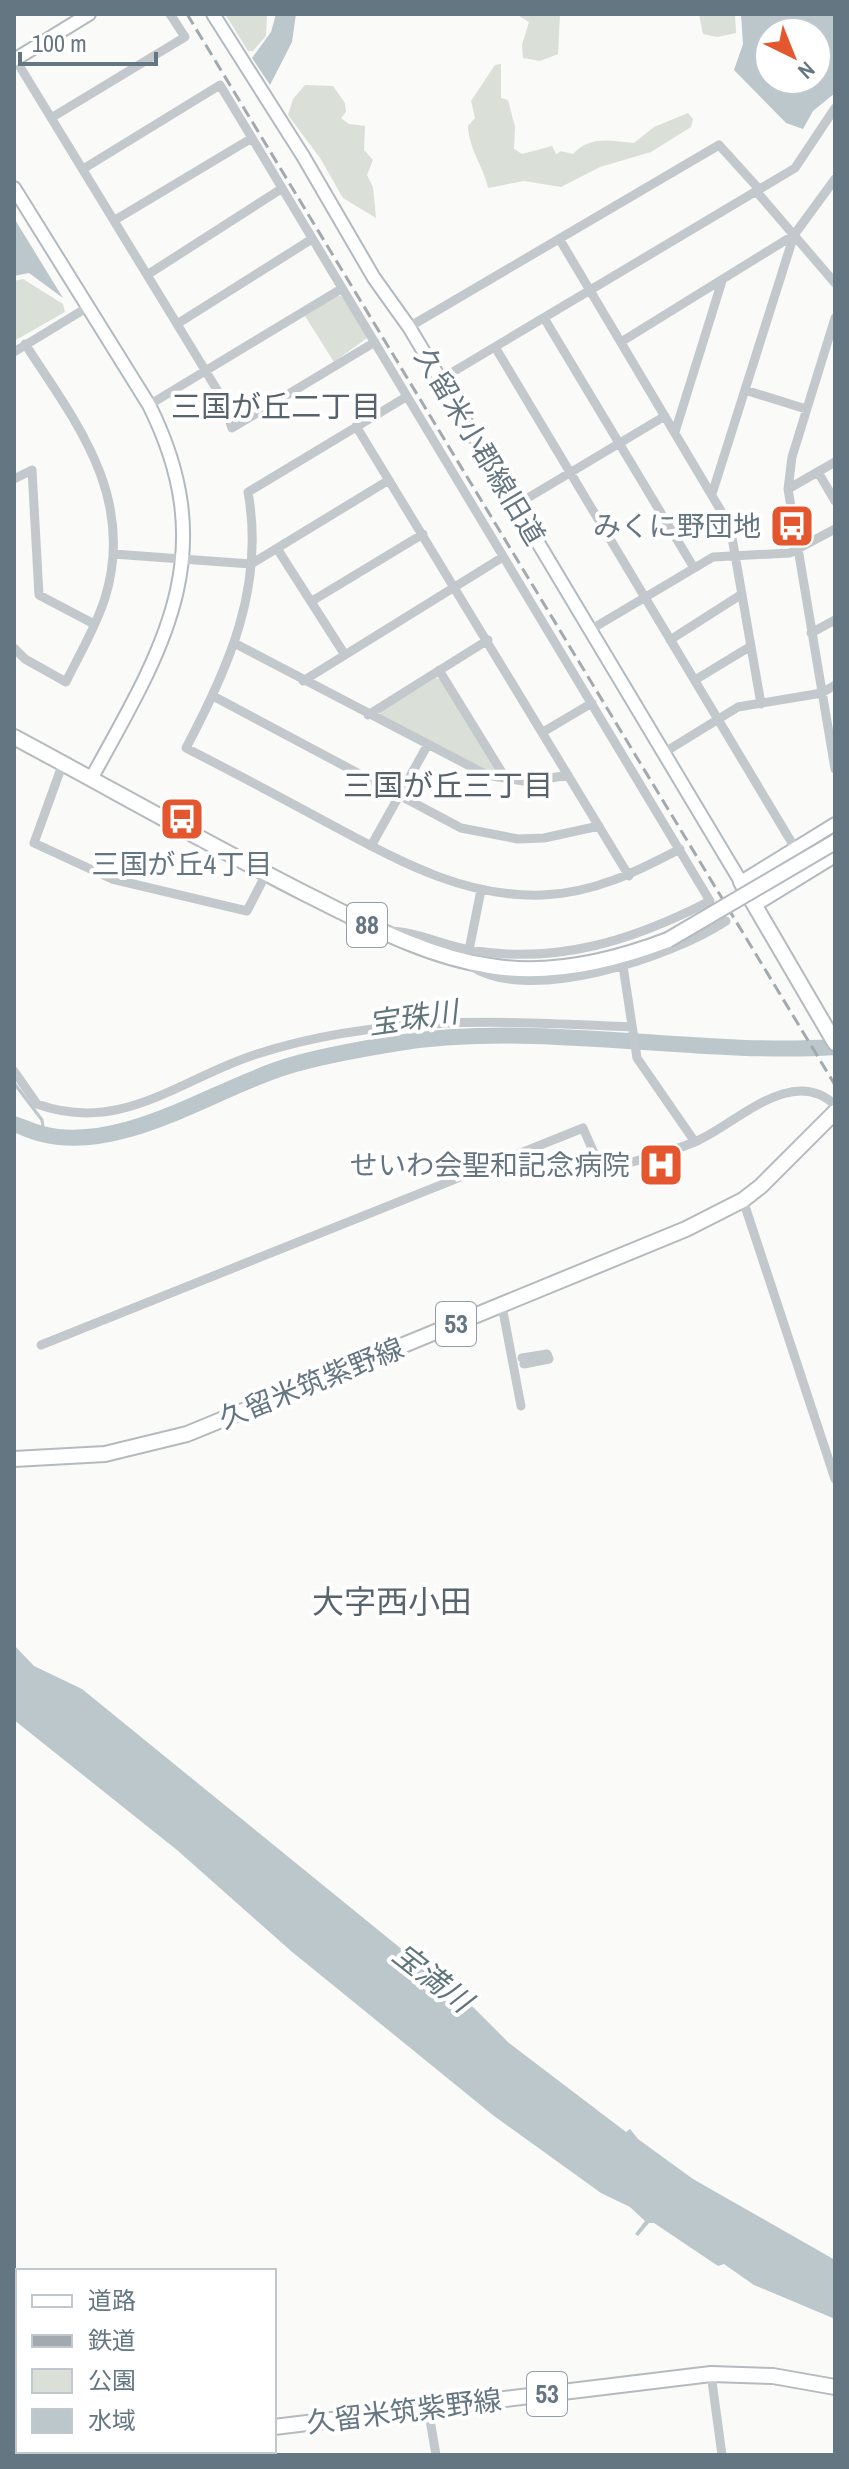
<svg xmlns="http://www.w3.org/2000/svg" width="849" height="2469" viewBox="0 0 849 2469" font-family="'Archivo Narrow','Noto Sans JP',sans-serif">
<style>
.green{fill:#dadfd7}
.water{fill:#bbc7cb;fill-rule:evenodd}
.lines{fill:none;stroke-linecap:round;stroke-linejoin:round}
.stream{stroke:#bbc7cb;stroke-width:3}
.river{stroke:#bbc7cb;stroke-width:16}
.secondary-casing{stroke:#b3babf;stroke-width:16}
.primary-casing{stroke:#b5babe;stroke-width:18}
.street{stroke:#c3c8cc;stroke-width:9}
.secondary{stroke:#fff;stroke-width:12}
.primary{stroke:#fff;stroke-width:14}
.rail{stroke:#a2aab0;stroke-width:3;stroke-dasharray:12 6;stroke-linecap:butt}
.primary-bridge-casing{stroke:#b5babe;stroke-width:18;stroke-linecap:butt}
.primary-bridge{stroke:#fff;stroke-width:14}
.labels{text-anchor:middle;stroke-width:8;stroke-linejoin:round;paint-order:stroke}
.shield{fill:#fff;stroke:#939fa8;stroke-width:2}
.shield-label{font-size:26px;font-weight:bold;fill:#657683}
.street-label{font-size:28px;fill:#657683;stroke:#fff}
.poi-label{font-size:28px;fill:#657683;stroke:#fff;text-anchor:end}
.neighbourhood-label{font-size:30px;fill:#57646e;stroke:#fff}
.water-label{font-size:30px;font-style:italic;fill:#60757c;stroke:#fff}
.quarter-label{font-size:32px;fill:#57646e;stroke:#fff}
</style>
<rect width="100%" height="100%" fill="#fafaf8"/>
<path class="green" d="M225 14H267L266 36 253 51H248Z
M516 14H560L558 54 540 61 523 58 522 45 529 22Z
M699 14H735L736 33 717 37 703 34Z
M501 64V98L508 100 515 127 514 149 522 154 552 146 556 154 561 151 573 154C591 135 611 141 634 143L654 127 688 113 693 119 691 127 651 152 600 167 561 187 524 181 488 188C484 167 469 150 468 126L475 118 471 101 495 65Z
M305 85 333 86 345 103 346 112 341 118 349 124 365 126 364 150 373 160 367 175 373 187 376 218 343 198 320 158 288 115 293 99Z
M23 279 63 304 65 312 14 341V281Z
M337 295 343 297 367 338 334 362 305 316Z
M436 678 441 679 496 769 492 773 380 717V712Z"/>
<path class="water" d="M276 14H296L292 42 270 85 252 58 271 32Z
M741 14H835V93L813 111 803 129 786 123 734 70 743 44ZM769 32H817V80H769Z
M14 218 63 298 29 273 14 276Z
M14 1645 34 1666 82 1689 474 2008 509 2043 626 2132 630 2129 638 2139 693 2179 835 2260V2319L754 2285 724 2264 718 2266 654 2223H649L638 2236 635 2234 645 2221 630 2207 601 2193 494 2116 291 1951 177 1850 14 1720Z"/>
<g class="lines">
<path class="stream" d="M14 1083 42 1120 44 1135"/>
<path class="river" d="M14 1124C23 1127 33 1132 42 1134 121 1154 212 1090 285 1067 320 1056 361 1049 398 1043 542 1021 690 1056 835 1047"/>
<g class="secondary-casing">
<path id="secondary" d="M213 14 303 156 374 278 409 327 741 882 835 824
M14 60 89 14
M14 188 149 405C223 553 164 647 92 777
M755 905 835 856"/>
</g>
<g class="primary-casing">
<path id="primary" d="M14 737C111 789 206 843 304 893 363 922 423 956 490 966 549 976 613 961 668 940
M741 882 835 1043
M14 1459 105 1454 187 1434 686 1229 743 1200 761 1186 835 1112
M274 2427 711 2374 773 2376 835 2387
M54 2455 85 2451"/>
</g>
<path class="street" d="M14 57 177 324 312 239
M51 118 185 37 170 14
M83 169 220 85 252 138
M756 191 835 283
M115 220 252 138 710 901C634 940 557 965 470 950 442 945 415 931 387 931
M560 240 730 526 761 704
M147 275 281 189
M544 318 694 568
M835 318 792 457 788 489 835 769
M177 324 222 398 232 428 375 342
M409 327 719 145 759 189
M621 342 794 235
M495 347 795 848
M14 352 88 307
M441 379 795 168 835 108
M745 390 806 409
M406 397 248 492C265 586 229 667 186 748 233 772 280 797 326 822 396 859 462 898 543 895 594 893 636 872 680 849
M149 405 341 289
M356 426 629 876
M675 432 722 281
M818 472 835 501
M14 479 32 470 39 595 94 624
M788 489 835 462
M712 494 794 235 835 179
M516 505 665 416
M278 550 345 655
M113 554 251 564 389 480
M312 601 423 534
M590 630 713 557 790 553 835 529
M811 633 835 620
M670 640 742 594
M236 644 487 775 529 782 568 775
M14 648 25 659 66 682C79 655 96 627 105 598 136 498 77 423 25 344
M439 670 506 779
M695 680 751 646
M303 681 503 557
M213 696 461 828 518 839 544 838 599 826
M368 715 488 640
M543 732 592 703
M665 752 738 707 822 693 835 685
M63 763 34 843 112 879 247 911 266 874
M371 846 427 746
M469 950 481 890
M471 966C529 1005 672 957 726 921
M623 966 637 1058 695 1142
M14 1071 37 1104C122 1135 181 1078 257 1054 380 1014 505 1021 632 1027
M743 1200 835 1479
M502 1306 521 1406
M41 1345 583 1128 602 1171C633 1161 667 1154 697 1141 736 1124 792 1064 835 1105
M522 1358 547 1354 549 1359 524 1364
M711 2374 722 2455
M428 2408 436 2455"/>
<use href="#secondary" class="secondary"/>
<use href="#primary" class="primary"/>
<path class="rail" d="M187 14 835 1085"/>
<g class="primary-bridge-casing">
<path id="primary-bridge" d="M668 940 835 842"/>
</g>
<use href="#primary-bridge" class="primary-bridge"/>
</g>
<defs>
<g id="bus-square" transform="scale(2.3)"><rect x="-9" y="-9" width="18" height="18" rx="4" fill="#e4572e" stroke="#fff"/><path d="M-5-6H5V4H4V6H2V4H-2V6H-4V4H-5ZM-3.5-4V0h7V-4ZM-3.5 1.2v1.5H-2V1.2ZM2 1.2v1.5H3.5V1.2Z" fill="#fff"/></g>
<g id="hospital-square" transform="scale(2.3)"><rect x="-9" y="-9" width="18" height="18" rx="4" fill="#e4572e" stroke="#fff"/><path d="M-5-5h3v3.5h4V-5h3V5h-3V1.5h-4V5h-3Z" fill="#fff"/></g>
</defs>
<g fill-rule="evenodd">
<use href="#bus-square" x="792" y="526"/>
<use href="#bus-square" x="182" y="819"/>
<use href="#hospital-square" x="661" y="1165"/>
</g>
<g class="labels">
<g class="shield">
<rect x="347" y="903" width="40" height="44" rx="6"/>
<rect x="436" y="1302" width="40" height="44" rx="6"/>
<rect x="527" y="2372" width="40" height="44" rx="6"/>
</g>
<g class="shield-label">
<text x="367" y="934">88</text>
<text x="456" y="1333">53</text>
<text x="547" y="2403">53</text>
</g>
<g class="street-label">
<text transform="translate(480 446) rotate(59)" y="10">久留米小郡線旧道</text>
<text transform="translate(311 1383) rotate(-22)" y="10">久留米筑紫野線</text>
<text transform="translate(404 2411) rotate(-7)" y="10">久留米筑紫野線</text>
</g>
<g class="poi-label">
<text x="761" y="536">みくに野団地</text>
<text x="182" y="874" text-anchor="middle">三国が丘4丁目</text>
<text x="630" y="1175">せいわ会聖和記念病院</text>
</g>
<g class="neighbourhood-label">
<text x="276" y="417">三国が丘二丁目</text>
<text x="448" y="796">三国が丘三丁目</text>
</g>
<g class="water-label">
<text transform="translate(413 1018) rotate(-8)" y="10">宝珠川</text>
<text transform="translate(432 1978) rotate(38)" y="10">宝満川</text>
</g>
<g class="quarter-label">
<text x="392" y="1613">大字西小田</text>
</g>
</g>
<rect width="849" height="2469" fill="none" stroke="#657683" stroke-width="32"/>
<rect x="16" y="2269" width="260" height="184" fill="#ffffff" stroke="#c1c8cd" stroke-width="2"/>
<rect x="32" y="2295" width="40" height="12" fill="#ffffff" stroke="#c1c8cd" stroke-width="2"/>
<text x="88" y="2309" font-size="24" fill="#657683">道路</text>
<rect x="32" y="2335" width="40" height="12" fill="#a2aab0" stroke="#c1c8cd" stroke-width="2"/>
<text x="88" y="2349" font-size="24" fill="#657683">鉄道</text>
<rect x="32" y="2369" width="40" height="24" fill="#dadfd7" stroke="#c1c8cd" stroke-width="2"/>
<text x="88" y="2389" font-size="24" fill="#657683">公園</text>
<rect x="32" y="2409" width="40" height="24" fill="#bbc7cb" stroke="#c1c8cd" stroke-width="2"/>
<text x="88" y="2429" font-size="24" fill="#657683">水域</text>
<g transform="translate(793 56) rotate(137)"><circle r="38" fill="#ffffff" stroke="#c1c8cd" stroke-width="2"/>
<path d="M0-6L14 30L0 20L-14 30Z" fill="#e4572e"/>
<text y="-12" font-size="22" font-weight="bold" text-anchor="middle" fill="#657683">N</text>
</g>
<path d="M20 52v12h136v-12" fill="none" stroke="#657683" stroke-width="4"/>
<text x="32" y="52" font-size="24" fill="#657683" stroke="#ffffff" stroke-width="6" paint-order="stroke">100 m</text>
</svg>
